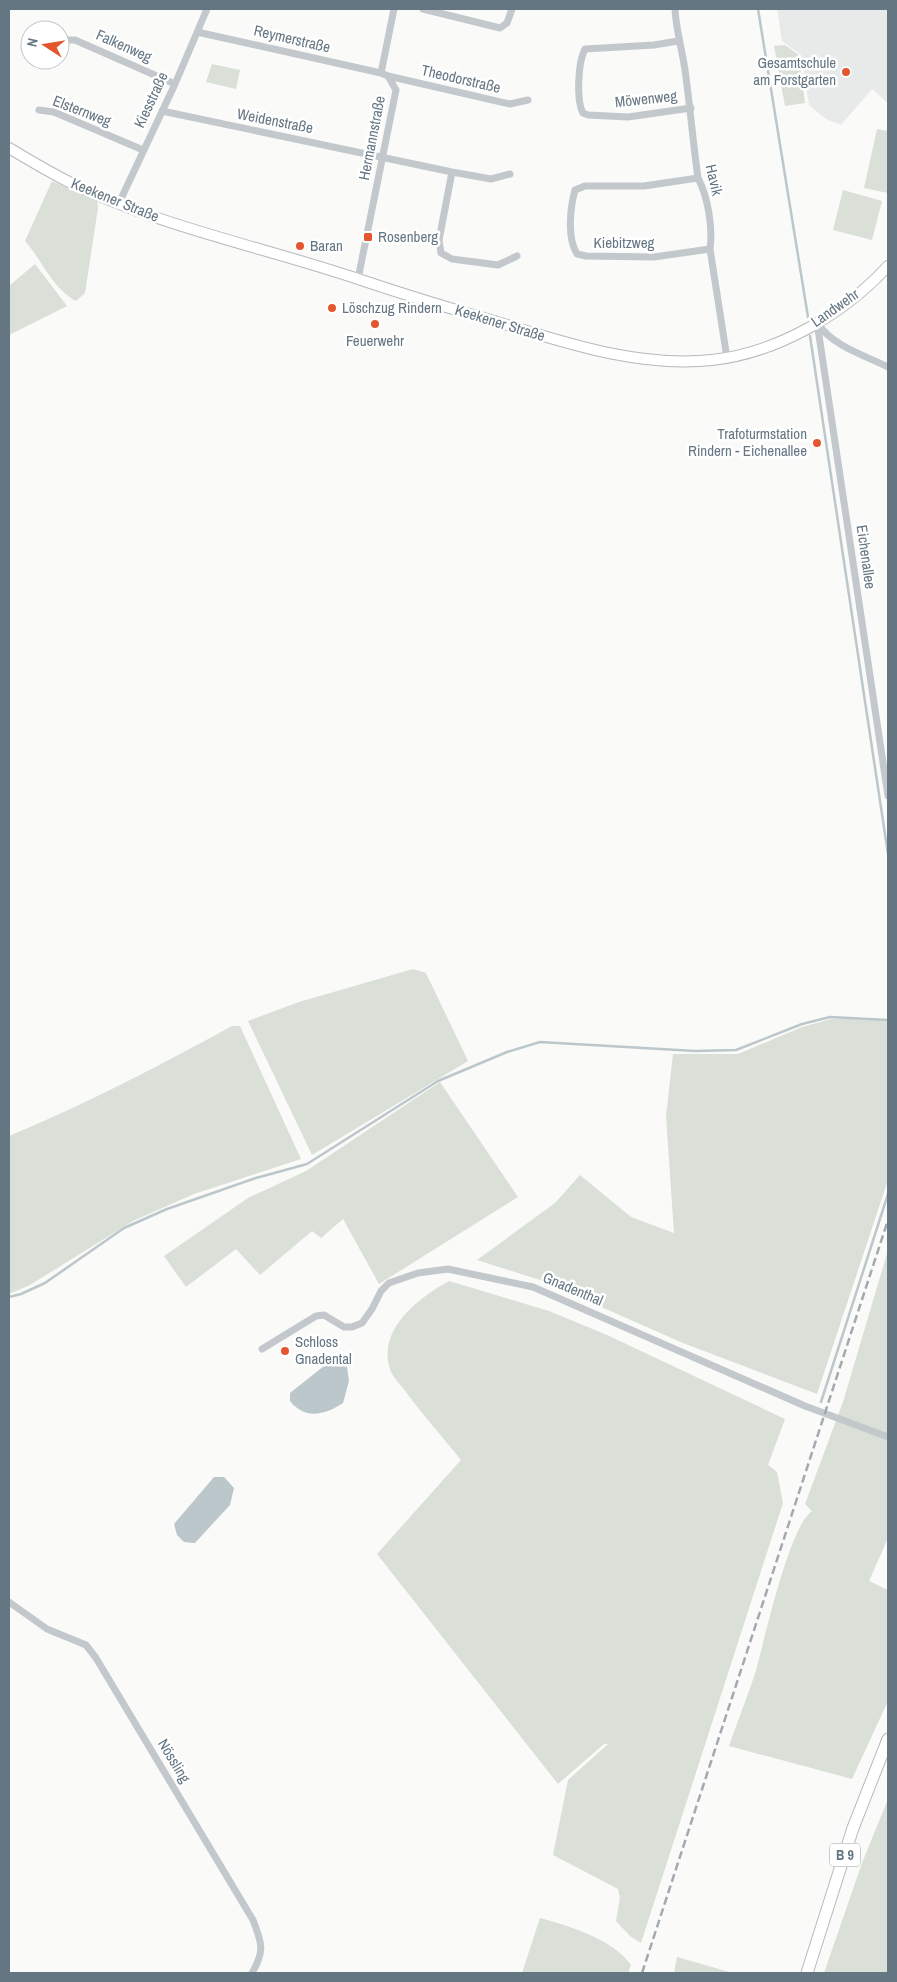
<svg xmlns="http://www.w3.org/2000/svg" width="897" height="1982" viewBox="0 0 897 1982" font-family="'Archivo Narrow',sans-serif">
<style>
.built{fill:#e8e9e9}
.green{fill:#dadfd7}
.water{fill:#bbc7cb}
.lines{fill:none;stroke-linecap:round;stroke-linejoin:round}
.stream{stroke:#bbc7cb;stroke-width:2.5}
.secondary-casing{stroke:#b3babf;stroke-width:12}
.primary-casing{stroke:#b5babe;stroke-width:13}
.street{stroke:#c3c8cc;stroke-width:7}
.secondary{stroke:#fff;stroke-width:10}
.primary{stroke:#fff;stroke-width:11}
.rail{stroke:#a2aab0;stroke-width:2.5;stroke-dasharray:8 4;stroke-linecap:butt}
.poi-dot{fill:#e4572e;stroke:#fff;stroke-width:2}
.labels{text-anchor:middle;stroke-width:5;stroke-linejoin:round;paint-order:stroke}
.shield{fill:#fff;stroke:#939fa8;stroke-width:1}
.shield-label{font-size:14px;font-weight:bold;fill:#657683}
.street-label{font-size:15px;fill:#657683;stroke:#fff}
.poi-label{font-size:15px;fill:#657683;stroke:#fff;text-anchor:start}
</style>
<rect width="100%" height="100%" fill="#fafaf8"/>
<path class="built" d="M777 9H888V103L872 89 841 125 826 119 809 105 801 55 782 41Z"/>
<path class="green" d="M785 45 799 55 805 103 785 106 774 46Z
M212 64 240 70 236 89 206 82Z
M877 129 888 131V193L864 188Z
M52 181 97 201 98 208 85 293 76 301C52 288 42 260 25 241Z
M843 190 882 201 872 240 833 230Z
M35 264 67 306 9 335V286Z
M413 969 426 973 468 1061 312 1155 248 1021 299 1002Z
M831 1019H888V1180L817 1394 683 1343 540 1280 477 1260 555 1203 580 1175 631 1217 674 1233 666 1116 673 1054H738L802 1027Z
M232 1026H240L301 1159 194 1194 133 1221 30 1285 9 1294V1136C86 1104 159 1066 232 1026Z
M440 1082 518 1197 379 1284 343 1219 321 1238 312 1231 260 1275 236 1249 186 1287 164 1256 248 1198 306 1171Z
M888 1250V1538L869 1581 888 1590V1701L852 1779 729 1746C737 1723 746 1700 754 1677 764 1644 788 1528 812 1511L805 1504 843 1402Z
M449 1281 549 1311 607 1335 785 1419 768 1465 777 1472 783 1503 641 1943 630 1936 616 1921 620 1898 618 1889 553 1855 568 1780 608 1744H604L558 1784 377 1554 461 1460C442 1436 421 1413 403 1388 399 1383 392 1376 390 1369 377 1330 418 1298 449 1281Z
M888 1799V1973H824L862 1863Z
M540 1918C569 1926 613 1939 631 1965L628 1973H522Z
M677 1957 733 1973H674Z"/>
<path class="water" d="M329 1362H340L347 1367 349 1381 343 1403C325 1415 305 1420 290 1401V1393Z
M214 1477H224L234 1488 230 1505 195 1543 184 1542 177 1535 174 1524Z"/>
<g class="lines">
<path class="stream" d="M758 9 808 317
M810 336 888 854
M9 1297 21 1294 45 1283 124 1228 167 1209 256 1178 307 1164 438 1081 507 1052 540 1042 695 1051 736 1050 802 1024 830 1017 888 1020
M821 1402 888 1194"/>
<g class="secondary-casing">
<path id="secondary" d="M9 148C29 160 49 172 71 183 161 227 263 247 358 279 403 294 448 308 494 321 563 342 638 368 712 360 777 353 844 314 888 266"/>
</g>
<g class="primary-casing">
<path id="primary" d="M807 1973 853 1828 888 1739"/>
</g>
<path class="street" d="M423 9 500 28 507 23 512 9
M675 9C676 30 682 49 685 70 690 106 693 142 698 178 708 197 713 228 710 249L727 358
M197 32 381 73
M60 40H75L175 84
M678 41 654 45 585 49C578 62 576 100 583 113L588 115 628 117 691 108
M388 76 510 104 528 100
M39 110 54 112 143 150
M162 111 452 172 491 179 510 174
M452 172 439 240 441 253 452 259 498 265 517 256
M698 178 644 186H585L575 190C570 208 567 238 577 254L586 256 654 257 710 249
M119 203 175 84 207 9
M358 279 396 90 388 76 381 73 394 9
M817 322 888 796
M819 325C833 346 866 356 888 367
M262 1349 316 1316 324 1315 344 1327H352L362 1323 372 1309 381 1291 389 1283 418 1273 448 1269 533 1287 805 1406 888 1437
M9 1602 47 1629 86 1645 96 1658 253 1920C262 1943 265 1951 252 1973"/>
<use href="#secondary" class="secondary"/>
<use href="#primary" class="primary"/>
<path class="rail" d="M642 1973 888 1220"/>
</g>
<g class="poi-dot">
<circle cx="846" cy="72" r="5"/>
<rect x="363" y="232" width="10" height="10" rx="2.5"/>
<circle cx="300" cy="246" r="5"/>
<circle cx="332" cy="308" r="5"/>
<circle cx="375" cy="324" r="5"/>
<circle cx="817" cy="443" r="5"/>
<circle cx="285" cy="1351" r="5"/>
</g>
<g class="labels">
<rect class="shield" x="830" y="1843.5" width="30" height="23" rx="4"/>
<g class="shield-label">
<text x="845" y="1860">B 9</text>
</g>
<g class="street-label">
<text transform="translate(292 39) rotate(13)" y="5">Reymerstraße</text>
<text transform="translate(124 46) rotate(24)" y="5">Falkenweg</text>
<text transform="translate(461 79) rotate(13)" y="5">Theodorstraße</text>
<text transform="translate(646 99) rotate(-6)" y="5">Möwenweg</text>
<text transform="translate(151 100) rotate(-65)" y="5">Kiesstraße</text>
<text transform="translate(82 111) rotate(21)" y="5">Elsternweg</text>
<text transform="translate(275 121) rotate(11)" y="5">Weidenstraße</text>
<text transform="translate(372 138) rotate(-79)" y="5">Hermannstraße</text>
<text transform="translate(714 180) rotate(77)" y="5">Havik</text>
<text transform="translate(115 200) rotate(22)" y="5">Keekener Straße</text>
<text x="624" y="248">Kiebitzweg</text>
<text transform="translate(835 308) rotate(-35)" y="5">Landwehr</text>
<text transform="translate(500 323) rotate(17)" y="5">Keekener Straße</text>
<text transform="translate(866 557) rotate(82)" y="5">Eichenallee</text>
<text transform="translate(573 1289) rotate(23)" y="5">Gnadenthal</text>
<text transform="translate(174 1761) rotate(59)" y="5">Nössling</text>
</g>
<g class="poi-label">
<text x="836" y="68" text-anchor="end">Gesamtschule<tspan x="836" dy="17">am Forstgarten</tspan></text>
<text x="378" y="242">Rosenberg</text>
<text x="310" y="251">Baran</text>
<text x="342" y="313">Löschzug Rindern</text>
<text x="375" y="346" text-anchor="middle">Feuerwehr</text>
<text x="807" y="439" text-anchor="end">Trafoturmstation<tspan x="807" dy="17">Rindern - Eichenallee</tspan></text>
<text x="295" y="1347">Schloss<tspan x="295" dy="17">Gnadental</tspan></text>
</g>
</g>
<rect width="897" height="1982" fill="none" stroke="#657683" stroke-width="20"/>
<g transform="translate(45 45) rotate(282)"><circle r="24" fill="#ffffff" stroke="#c1c8cd"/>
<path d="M0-4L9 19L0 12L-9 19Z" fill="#e4572e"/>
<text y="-8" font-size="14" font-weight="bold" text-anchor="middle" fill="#657683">N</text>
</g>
</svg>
